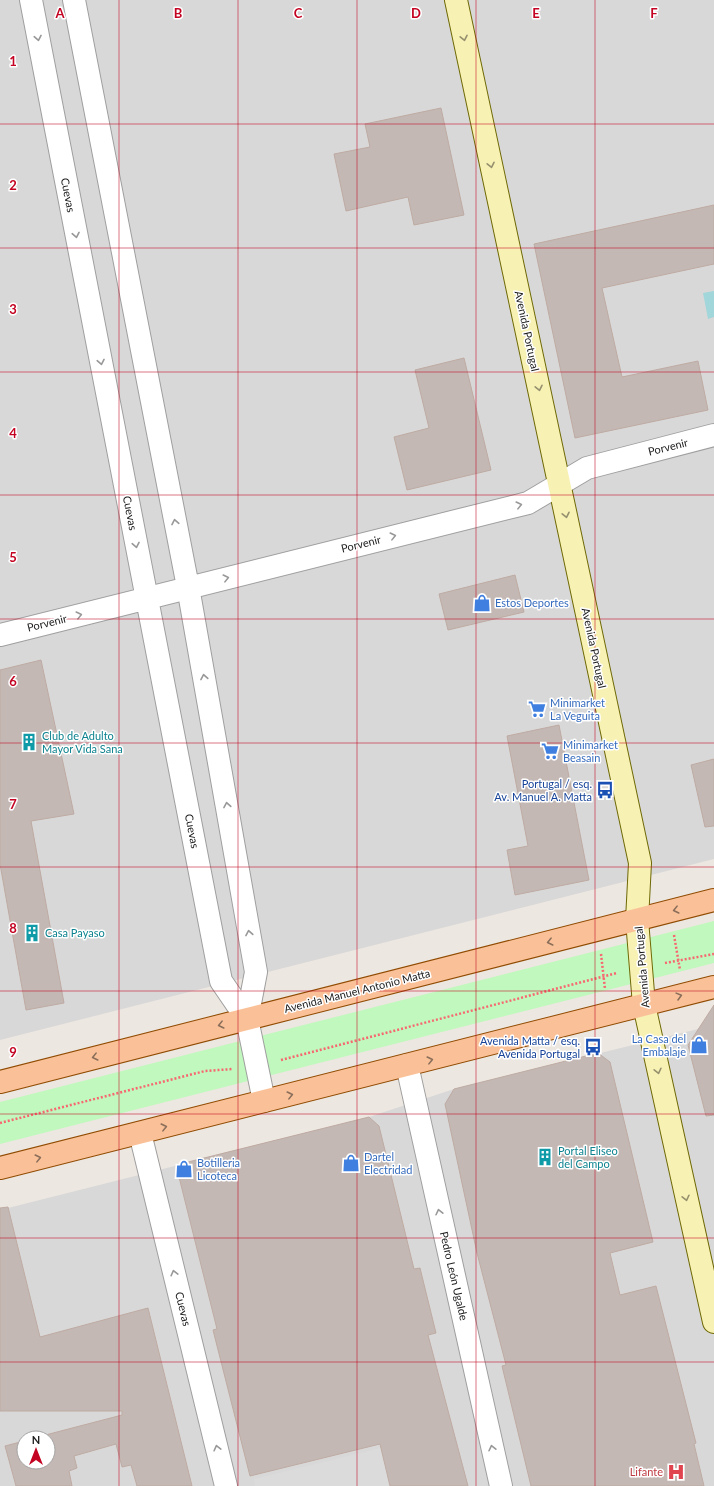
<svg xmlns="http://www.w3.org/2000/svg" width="714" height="1486" viewBox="0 0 714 1486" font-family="Lato,sans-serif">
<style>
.residential{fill:#d9d8d8;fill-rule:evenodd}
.park{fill:#c1f8bd}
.parking{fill:#dbdbdb}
.water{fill:#a1d6da}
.building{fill:#c4b8b4;stroke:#beaba3}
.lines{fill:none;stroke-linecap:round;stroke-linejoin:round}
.street-casing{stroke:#9f9f9f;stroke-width:24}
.secondary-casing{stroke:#6e6906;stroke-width:24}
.primary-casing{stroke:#904b02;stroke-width:24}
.path{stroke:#f7676f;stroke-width:2.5;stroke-dasharray:2 2;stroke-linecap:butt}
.street{stroke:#fff;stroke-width:22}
.secondary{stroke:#f8f1b4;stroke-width:22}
.primary{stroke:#fac198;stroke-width:22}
.oneway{stroke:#989898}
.oneway2{stroke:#95916f}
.oneway3{stroke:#8a6e5a}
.grid{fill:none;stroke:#c30321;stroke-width:1;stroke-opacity:0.55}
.labels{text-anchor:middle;stroke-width:3;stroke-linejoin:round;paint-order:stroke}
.street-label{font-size:11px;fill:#1b1b1b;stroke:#fff}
.shop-label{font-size:11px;fill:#366cbe;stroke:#fff;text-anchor:start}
.culture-label{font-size:11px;fill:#0d838f;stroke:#fff;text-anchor:start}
.transit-label{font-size:11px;fill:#164399;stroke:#fff;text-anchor:end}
.health-label{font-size:11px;fill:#be3a42;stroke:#fff;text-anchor:end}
.grid-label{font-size:13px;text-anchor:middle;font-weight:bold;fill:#c30321;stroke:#fff;stroke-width:3;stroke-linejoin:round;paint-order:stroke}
</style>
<rect width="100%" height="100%" fill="#ede7e1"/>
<path class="residential" d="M0 0H714V859L0 1040Z
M714 1025V1486H0V1210L369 1117 454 1089ZM24 1438H48V1462H24Z"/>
<path class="park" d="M714 921V963L0 1144V1102Z"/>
<path class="parking" d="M381 1448 390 1486H255L254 1479Z"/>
<path class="water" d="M714 291V317L708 319 703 293Z"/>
<path class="building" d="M441 108 464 215 414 225 408 197 346 211 334 154 370 147 365 124Z
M714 205V264L602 288 622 377 698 361 708 410 575 438 534 244Z
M464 358 491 470 407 490 394 437 429 428 415 370Z
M515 575 524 612 448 630 439 594Z
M41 660 74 814 31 821 64 1003 26 1010 0 864V670Z
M559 725 589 880 515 895 507 850 528 846 507 736Z
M714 759V826L705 827 691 765Z
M714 1005V1115L706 1116 688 1045Z
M598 1053 610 1062 653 1242 610 1253 620 1295 656 1286 696 1443 694 1444 704 1486H531L502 1366 506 1365 477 1253 445 1104 454 1089Z
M369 1117 379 1126 414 1269 420 1268 436 1333 428 1335 468 1486H390L380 1444 250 1476 213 1330 217 1329 176 1165Z
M8 1207 40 1337 148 1308 192 1486H137L131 1465 122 1467 116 1444 74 1456 77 1468 69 1471 72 1486H16L5 1446 24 1441V1462H48V1438H34L122 1415V1411H0V1208Z"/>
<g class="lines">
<g class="street-casing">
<path id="street" d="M31 0 221 981 247 1019
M74 0 188 587 256 972 247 1019 264 1101
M0 635 528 503 587 468 714 435
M407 1065 501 1486
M140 1133 226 1486"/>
</g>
<g class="secondary-casing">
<path id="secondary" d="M456 0 640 863 637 920 644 1005 714 1322"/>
</g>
<g class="primary-casing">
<path id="primary" d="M0 1082 714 900
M0 1168 714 987"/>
</g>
<path class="path" d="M674 935 680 970
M601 954 605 989
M665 963 714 954
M281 1060 617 973
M0 1123 205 1071 233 1069"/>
<use href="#street" class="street"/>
<use href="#secondary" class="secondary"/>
<use href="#primary" class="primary"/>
</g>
<defs><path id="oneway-chevron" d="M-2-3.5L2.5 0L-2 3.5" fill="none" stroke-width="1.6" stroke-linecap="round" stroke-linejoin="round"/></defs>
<g class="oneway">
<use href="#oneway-chevron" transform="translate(38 38) rotate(79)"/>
<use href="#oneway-chevron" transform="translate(76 235) rotate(79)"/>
<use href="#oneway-chevron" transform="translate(101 362) rotate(79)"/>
<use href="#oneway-chevron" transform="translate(519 505) rotate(-14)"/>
<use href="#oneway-chevron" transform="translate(175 522) rotate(-101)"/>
<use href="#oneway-chevron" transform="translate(393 536) rotate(-14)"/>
<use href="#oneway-chevron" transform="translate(136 545) rotate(79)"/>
<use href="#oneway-chevron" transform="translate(226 578) rotate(-14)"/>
<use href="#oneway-chevron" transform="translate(79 615) rotate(-14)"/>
<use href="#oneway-chevron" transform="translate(204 677) rotate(-100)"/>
<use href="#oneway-chevron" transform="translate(227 805) rotate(-100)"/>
<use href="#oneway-chevron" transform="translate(249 933) rotate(-100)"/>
<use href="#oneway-chevron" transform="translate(439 1212) rotate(-103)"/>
<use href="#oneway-chevron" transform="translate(174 1273) rotate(-104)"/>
<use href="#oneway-chevron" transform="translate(217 1448) rotate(-104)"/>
<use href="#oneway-chevron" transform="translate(492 1448) rotate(-103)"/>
</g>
<g class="oneway2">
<use href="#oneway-chevron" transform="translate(464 38) rotate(78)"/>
<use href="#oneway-chevron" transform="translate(491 165) rotate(78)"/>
<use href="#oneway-chevron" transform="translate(539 388) rotate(78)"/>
<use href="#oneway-chevron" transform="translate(566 515) rotate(78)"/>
<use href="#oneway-chevron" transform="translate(658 1071) rotate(77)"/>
<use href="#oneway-chevron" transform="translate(686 1198) rotate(77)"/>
</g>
<g class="oneway3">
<use href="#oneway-chevron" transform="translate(676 910) rotate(166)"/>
<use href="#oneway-chevron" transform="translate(550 942) rotate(166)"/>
<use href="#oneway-chevron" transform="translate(679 996) rotate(-15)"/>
<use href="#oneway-chevron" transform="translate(221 1025) rotate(166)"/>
<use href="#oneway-chevron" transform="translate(95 1057) rotate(166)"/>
<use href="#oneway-chevron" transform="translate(430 1060) rotate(-14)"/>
<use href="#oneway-chevron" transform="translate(290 1095) rotate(-14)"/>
<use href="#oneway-chevron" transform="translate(164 1127) rotate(-14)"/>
<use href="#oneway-chevron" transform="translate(38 1158) rotate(-14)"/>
</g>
<path class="grid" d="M119 0V1486M238 0V1486M357 0V1486M476 0V1486M595 0V1486M0 124H714M0 248H714M0 372H714M0 495H714M0 619H714M0 743H714M0 867H714M0 991H714M0 1114H714M0 1238H714M0 1362H714"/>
<defs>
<g id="shop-bare" transform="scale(1.38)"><path d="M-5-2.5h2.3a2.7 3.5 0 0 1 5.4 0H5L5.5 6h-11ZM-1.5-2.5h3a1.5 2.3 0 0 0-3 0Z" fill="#3f7fe0" stroke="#fff" stroke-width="2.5" paint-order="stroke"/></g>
<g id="supermarket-bare" transform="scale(1.38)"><path d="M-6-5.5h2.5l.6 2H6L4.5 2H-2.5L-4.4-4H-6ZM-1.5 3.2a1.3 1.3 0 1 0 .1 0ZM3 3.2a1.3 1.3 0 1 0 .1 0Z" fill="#3f7fe0" stroke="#fff" stroke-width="2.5" paint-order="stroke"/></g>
<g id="building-bare" transform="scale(1.38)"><path d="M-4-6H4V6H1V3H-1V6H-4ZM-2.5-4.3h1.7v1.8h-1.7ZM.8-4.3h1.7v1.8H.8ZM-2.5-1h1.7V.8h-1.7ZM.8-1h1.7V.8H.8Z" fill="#0f9aa8" stroke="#fff" stroke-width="2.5" paint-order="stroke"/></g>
<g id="bus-bare" transform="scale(1.38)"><path d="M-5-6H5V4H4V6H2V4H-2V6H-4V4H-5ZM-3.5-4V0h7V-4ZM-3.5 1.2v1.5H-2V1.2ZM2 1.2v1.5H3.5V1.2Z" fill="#1a4fb4" stroke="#fff" stroke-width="2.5" paint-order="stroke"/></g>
<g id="hospital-bare" transform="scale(1.38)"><path d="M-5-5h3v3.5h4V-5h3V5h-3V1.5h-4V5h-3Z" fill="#e0444e" stroke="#fff" stroke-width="2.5" paint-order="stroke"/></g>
</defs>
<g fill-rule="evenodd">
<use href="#shop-bare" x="482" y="603"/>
<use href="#supermarket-bare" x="537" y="709"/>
<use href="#building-bare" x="29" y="742"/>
<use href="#supermarket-bare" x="550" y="751"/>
<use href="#bus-bare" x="605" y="790"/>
<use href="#building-bare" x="32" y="933"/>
<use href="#shop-bare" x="699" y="1045"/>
<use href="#bus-bare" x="593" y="1047"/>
<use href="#building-bare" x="545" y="1157"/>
<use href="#shop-bare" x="351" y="1163"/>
<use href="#shop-bare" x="184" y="1169"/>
<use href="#hospital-bare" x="676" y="1472"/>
</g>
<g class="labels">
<g class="street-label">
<text transform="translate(68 195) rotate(79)" y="4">Cuevas</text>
<text transform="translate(527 331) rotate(78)" y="4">Avenida Portugal</text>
<text transform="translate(668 447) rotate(-14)" y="4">Porvenir</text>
<text transform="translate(130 513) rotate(79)" y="4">Cuevas</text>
<text transform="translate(361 544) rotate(-14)" y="4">Porvenir</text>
<text transform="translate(47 623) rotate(-14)" y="4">Porvenir</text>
<text transform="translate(594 648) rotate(78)" y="4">Avenida Portugal</text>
<text transform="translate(192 831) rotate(79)" y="4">Cuevas</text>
<text transform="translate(642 967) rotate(-95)" y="4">Avenida Portugal</text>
<text transform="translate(357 991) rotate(-14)" y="4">Avenida Manuel Antonio Matta</text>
<text transform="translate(454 1276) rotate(77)" y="4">Pedro León Ugalde</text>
<text transform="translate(183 1309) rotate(76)" y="4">Cuevas</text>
</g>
<g class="shop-label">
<text x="495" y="607">Estos Deportes</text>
<text x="550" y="707">Minimarket<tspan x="550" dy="13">La Veguita</tspan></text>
<text x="563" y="749">Minimarket<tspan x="563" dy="13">Beasain</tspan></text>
<text x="686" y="1043" text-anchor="end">La Casa del<tspan x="686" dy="13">Embalaje</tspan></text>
<text x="364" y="1161">Dartel<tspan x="364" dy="13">Electridad</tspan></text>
<text x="197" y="1167">Botilleria<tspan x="197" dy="13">Licoteca</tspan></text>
</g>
<g class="culture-label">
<text x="42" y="740">Club de Adulto<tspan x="42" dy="13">Mayor Vida Sana</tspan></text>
<text x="45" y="937">Casa Payaso</text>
<text x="558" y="1155">Portal Eliseo<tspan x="558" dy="13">del Campo</tspan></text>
</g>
<g class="transit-label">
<text x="592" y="788">Portugal / esq.<tspan x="592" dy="13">Av. Manuel A. Matta</tspan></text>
<text x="580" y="1045">Avenida Matta / esq.<tspan x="580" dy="13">Avenida Portugal</tspan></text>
</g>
<g class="health-label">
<text x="663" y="1476">Lifante</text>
</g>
</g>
<g class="grid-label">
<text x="60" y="18">A</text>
<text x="178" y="18">B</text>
<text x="298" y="18">C</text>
<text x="416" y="18">D</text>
<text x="536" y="18">E</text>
<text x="654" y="18">F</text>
<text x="13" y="66">1</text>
<text x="13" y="190">2</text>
<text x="13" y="314">3</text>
<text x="13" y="438">4</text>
<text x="13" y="562">5</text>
<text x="13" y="686">6</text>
<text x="13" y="809">7</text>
<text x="13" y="933">8</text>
<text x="13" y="1057">9</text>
</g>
<g transform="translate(36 1450)"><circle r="19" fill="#ffffff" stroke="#a4a4a4"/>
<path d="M0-3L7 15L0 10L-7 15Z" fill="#c30321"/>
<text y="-6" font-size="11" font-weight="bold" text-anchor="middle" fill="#1b1b1b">N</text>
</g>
</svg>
